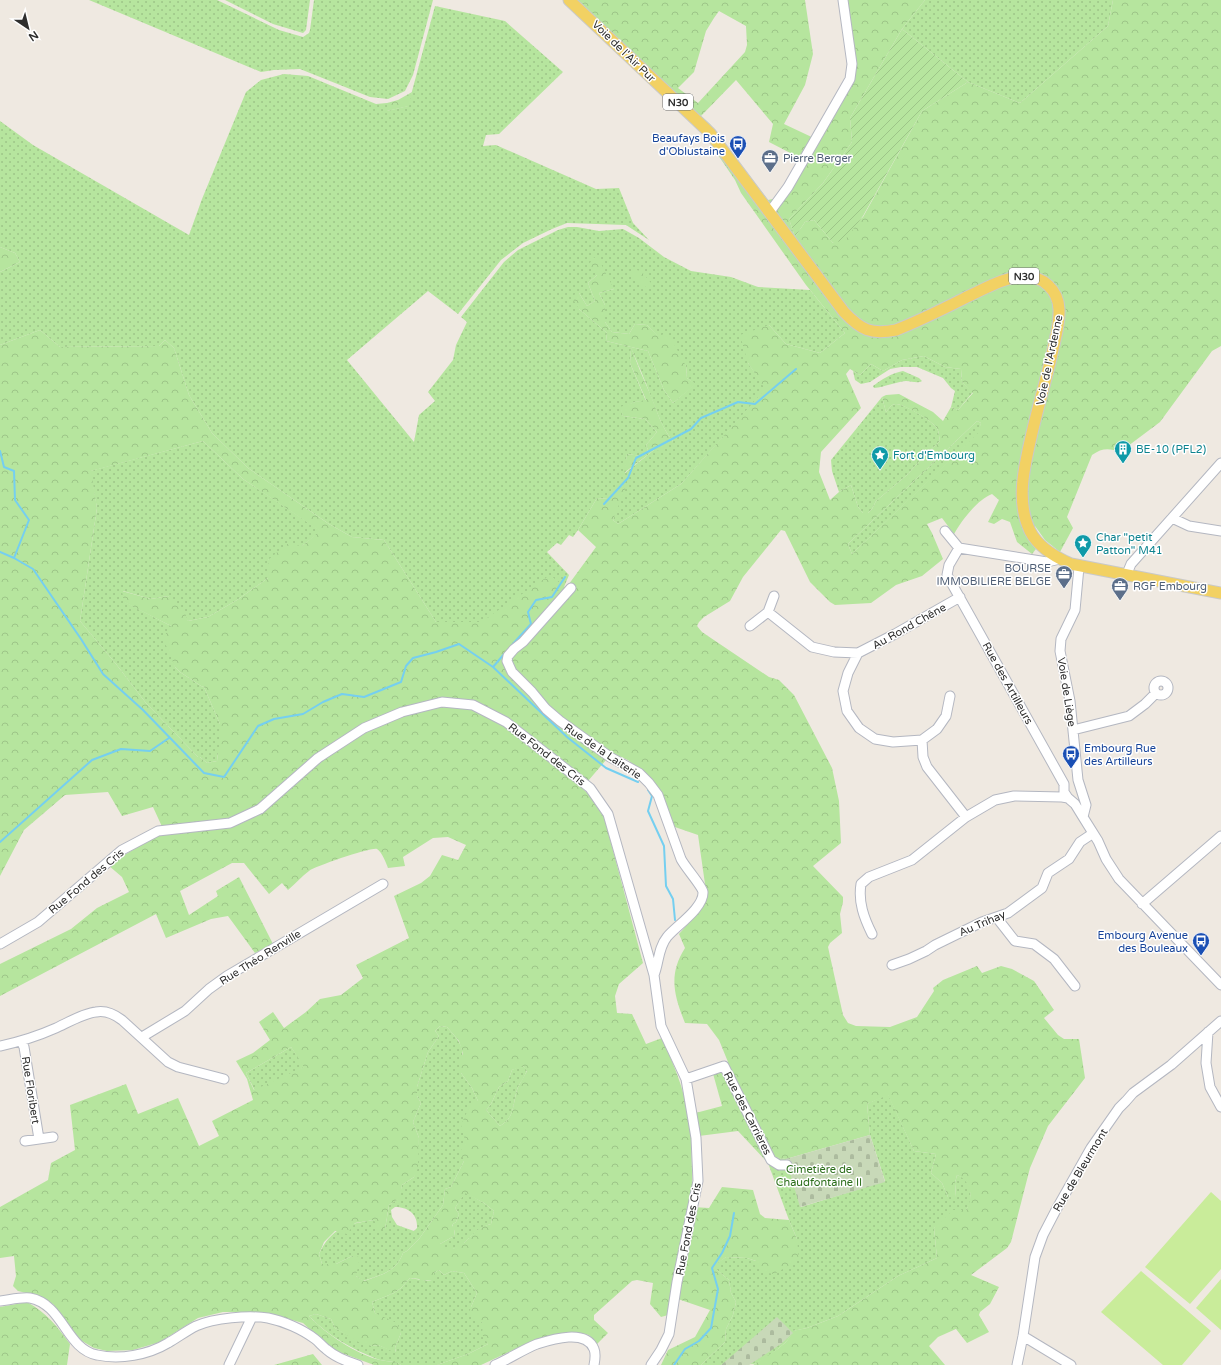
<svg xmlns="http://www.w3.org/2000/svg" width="1221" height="1365" viewBox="0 0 1221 1365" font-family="'Varela Round',sans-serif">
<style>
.grass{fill:url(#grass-dots);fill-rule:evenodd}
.forest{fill:url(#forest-crowns);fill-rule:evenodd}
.cemetery{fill:url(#cemetery-stones)}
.garden{fill:url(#garden-furrows)}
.pitch{fill:#c9ec9a}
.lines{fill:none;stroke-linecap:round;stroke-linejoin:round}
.stream{stroke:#75cff0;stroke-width:2}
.minor-casing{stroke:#b4b7c1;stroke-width:11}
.major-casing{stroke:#c9c9c9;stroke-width:13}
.minor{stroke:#fff;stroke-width:9}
.major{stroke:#f2d163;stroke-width:11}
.labels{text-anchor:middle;stroke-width:3;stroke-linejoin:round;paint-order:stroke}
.shield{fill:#fff;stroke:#6d6d6d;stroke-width:1}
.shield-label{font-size:10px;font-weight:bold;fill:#2e2e2e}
.street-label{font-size:11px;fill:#2e2e2e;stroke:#fff}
.transit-label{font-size:11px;fill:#164399;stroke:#fff;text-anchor:end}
.service-label{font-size:11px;fill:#4e5e75;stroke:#fff;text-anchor:start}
.culture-label{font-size:11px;fill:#0d838f;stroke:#fff;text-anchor:start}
.park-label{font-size:11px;fill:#2c6e1b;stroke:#fff}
</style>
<defs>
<pattern id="grass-dots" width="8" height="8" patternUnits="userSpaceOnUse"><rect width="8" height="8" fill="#b6e59e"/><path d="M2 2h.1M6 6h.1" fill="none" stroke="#9dc588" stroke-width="1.8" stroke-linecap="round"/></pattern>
<pattern id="forest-crowns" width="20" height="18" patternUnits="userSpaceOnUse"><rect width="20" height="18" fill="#b6e59e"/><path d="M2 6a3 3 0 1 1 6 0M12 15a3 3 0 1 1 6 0" fill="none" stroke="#9dc588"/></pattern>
<pattern id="cemetery-stones" width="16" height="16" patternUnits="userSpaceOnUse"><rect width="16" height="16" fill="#c8d9b8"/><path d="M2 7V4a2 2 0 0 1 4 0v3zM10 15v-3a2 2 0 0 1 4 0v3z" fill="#acbb9e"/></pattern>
<pattern id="garden-furrows" width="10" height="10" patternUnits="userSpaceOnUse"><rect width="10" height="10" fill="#b6e59e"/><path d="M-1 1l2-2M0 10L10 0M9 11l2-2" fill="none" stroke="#9dc588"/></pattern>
</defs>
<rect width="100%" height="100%" fill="#efe9e1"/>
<path class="grass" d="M89 0H217L279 30 303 37 309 33 310 30 314 0H433L413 75 405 91 388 99 370 97 300 69 274 70 261 72Z
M225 0H310L306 30 303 33 273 24Z
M925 0H1113L1108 26 1020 103 968 82 902 29Z
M435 6 505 21 563 72 499 134 486 135 483 146 496 145 596 189 619 188 633 223 649 240 626 225 567 223 552 229 523 243 501 260 458 314 428 291 347 360 414 442 419 415 435 401 428 392 453 360 456 345 467 322 461 317 504 262 518 250 558 230 568 227H577L599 231 623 229 639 238 664 257 691 271 731 277 758 287 810 290 845 333 820 353 786 344 769 325 748 363 766 389 681 484 618 524 613 520 623 482 608 499 597 498 578 530 573 537 569 535 561 545 557 543 547 552 569 575 564 587 550 576 481 623 436 622 384 540 352 537 329 524 248 468 212 433 189 395 174 348 165 340 159 346 60 347 40 330 0 345V272L20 262 15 253 0 247V121L33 145 189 235 202 199 246 92 261 80 284 74 308 76 376 104 387 103V111L408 106ZM597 275 614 289 599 293 605 305V322L612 332 629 334 635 324 647 325 686 366 687 378 695 384 673 403 664 390 648 351 606 341 607 333 579 309V293L587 306 595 301 588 283ZM631 348C638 364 645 380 651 397 658 413 661 427 673 441L654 450 625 473 627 454 641 456 648 450 646 445 657 432 645 419 623 416 621 408 635 402 646 401 630 363Z
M924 356 945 367 961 369 962 382 973 392 958 410 951 407 955 391 951 388 943 378 917 367H901L890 369 870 382 861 384 855 380 853 371 860 375 871 364 883 371 902 360Z
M903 371 919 378 922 381C917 384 912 381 906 381 895 382 885 387 874 388L873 386C882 379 892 373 903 371Z
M882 397 886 412C889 409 891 404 896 404 905 404 932 421 937 428 939 432 939 437 940 441L925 455 907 475 876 501 872 509 868 513H863L858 507 851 485 839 492 832 471 831 460Z
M977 421 981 423 979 433 852 554 848 544Z
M203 441 243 479 321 531 302 546 268 560V578L237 600 208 617 188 621 168 596 151 599 123 591 125 602 171 626 175 667 180 672 201 686 204 687 220 724V753H218L217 761 207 763 200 757H198L146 703 116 664 80 621 97 508 90 471Z
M440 1026 447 1027C464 1046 464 1048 461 1073L472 1088 478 1101 466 1144 464 1161 451 1187 445 1189 443 1205 419 1239 407 1251 403 1253C396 1272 381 1275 363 1281L356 1276 352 1256 336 1264H322L319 1254C331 1228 347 1224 374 1220L385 1229 389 1205 399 1198 402 1185 414 1177 419 1138 413 1122 421 1103 417 1096V1087L428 1052 439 1036 435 1031ZM395 1207C408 1207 418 1214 417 1228L414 1231 397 1225 392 1217 391 1210Z
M291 1047 305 1067 255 1091 246 1073Z
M522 1065 527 1070C525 1076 521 1082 518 1087 512 1103 516 1117 500 1126L486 1110 491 1104 499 1087 508 1081 512 1070Z
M888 1094 914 1151 936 1154 931 1173 942 1183 948 1197H956L955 1183 957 1175 964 1178 970 1187 971 1202 966 1210 934 1228 937 1258 898 1276 838 1316 807 1328 793 1331C792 1341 763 1361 754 1364 747 1365 711 1365 701 1365L725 1342 726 1329 733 1315 736 1302 731 1293 729 1280 717 1270V1263L726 1257 747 1258 756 1261 797 1239 789 1220 768 1163 773 1157 786 1159 801 1207 885 1181 870 1135 867 1104Z
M465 1192 484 1203 494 1211 491 1224C472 1229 469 1244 453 1249 450 1250 444 1249 440 1250V1244L454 1236 455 1230 452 1227 453 1224 456 1222 459 1214 455 1208Z
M439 1270 444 1275 452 1271 464 1273 477 1293 471 1307 483 1323 488 1344 468 1354 437 1365H401C394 1360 385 1362 377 1359 352 1349 328 1336 309 1316L316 1314 331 1319 335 1328 346 1334 372 1346 378 1345 396 1352 395 1348 401 1333 375 1313 372 1302 394 1293 401 1288 410 1278 427 1281 432 1280 434 1273Z"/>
<path class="forest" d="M575 0H805L813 54 805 85 784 124 818 140 854 78 856 69 846 0H925L902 29 850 118 852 142 823 183 789 219 795 237 805 222 814 220 833 243 863 217 922 111 968 82 1020 103 1108 26 1113 0H1221V346L1212 351 1160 422 1120 452C1109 448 1102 448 1092 455L1067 517 1073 528 1060 552 1045 540 1035 526 1025 533 1030 542 1036 549 1032 554 1017 542 1010 522 1002 519 994 524 988 522 999 500 992 494C977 500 962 520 954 534L942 518 927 524 932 533 943 559 922 576 896 585 871 603 835 605 830 602 810 582 785 531 781 530 743 577 730 601 704 617 699 622 697 626 702 632 769 677 779 680 794 695 832 768 839 801 841 843 813 866 843 897V902L840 914 842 933 830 943 828 947 843 1015 848 1023 856 1026 890 1027 917 1017 934 991 933 988 943 980 977 966 982 973 1001 966 1012 969 1034 981 1054 1010 1044 1018 1058 1035 1064 1039H1079L1085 1078 1048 1126 1030 1168 1011 1242 1007 1248 971 1275 999 1287 990 1304 980 1312 979 1315 989 1332 967 1343 956 1329 938 1337 929 1346 945 1365H753C763 1358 791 1344 792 1331L807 1328 838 1316 898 1276 937 1258 934 1228 953 1210H966C974 1197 971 1181 957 1175L955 1183 956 1197H948L942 1183 931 1173 936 1154 914 1151 888 1095 867 1104 870 1135 786 1159 773 1157 768 1163 738 1131 691 1137 693 1207 709 1208 722 1187 753 1190 760 1214 765 1218 789 1220 797 1239 799 1260 774 1274 762 1272 756 1261 747 1258 726 1257 718 1263 717 1270 729 1280 731 1293 736 1302 733 1315 726 1329 725 1342 701 1365H661L668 1350 695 1337 710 1310 675 1298 668 1315 661 1317 650 1304 653 1283 637 1280 632 1281 594 1315V1320L608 1333 597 1344 589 1335 580 1333 560 1334 535 1340 481 1365H437L468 1354 488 1344 482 1334 483 1323 468 1315 471 1307 477 1293 464 1273 452 1271 444 1275 439 1270 434 1273 435 1280 421 1281 419 1279 410 1278 401 1288 394 1293 372 1302 375 1313 397 1323 401 1333 395 1348 396 1353 378 1345 372 1346 360 1343 335 1328 331 1319 316 1314 309 1316C326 1334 356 1354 380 1360 387 1362 395 1360 401 1365H374L331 1349 303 1323 262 1312H223L198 1318 160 1342 133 1350 107 1351 94 1348 77 1338 53 1304 26 1293 18 1291 13 1286 16 1276 14 1256 0 1258V1207L48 1180 51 1163 75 1150 70 1105 126 1084 138 1114 178 1098 199 1146 219 1136 212 1121 253 1100 247 1079 236 1061 253 1053 270 1040 259 1022 273 1012 284 1028 306 1012 320 999 341 995 363 978 356 965 409 938 394 896 421 883 430 876 442 855 458 860 466 845 448 837 433 838 403 857 405 866 388 868C386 863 382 852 377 849 371 847 316 866 309 871 302 876 295 884 288 890L282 883 269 894 244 863H232L180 891 189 915 218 896 216 891 239 877 273 944 255 953 228 916 211 919 166 938 156 914 0 996V964L71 929 97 908 129 892 122 877 108 865 164 831 153 807 122 816 108 792 65 795 24 830 0 876V345L40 330 60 347 159 346 165 340 174 348 189 395 212 433 248 468 329 524 352 537 384 540 436 622H481L550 575 566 588 596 547 578 530 597 498 608 499 623 481 627 484 613 520 618 524 681 484 765 389 748 363 740 335 769 325 786 344 820 353 845 333 806 285 741 193 735 180 705 136ZM719 11 746 26 747 45 745 52 698 103 678 88 694 72 706 31 714 18ZM736 80 773 124 769 142 800 158 777 198 768 200 710 124 701 116ZM924 356 945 367 961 369 962 382 973 393 958 410 951 407 943 421 933 412 899 394 886 395 882 397 886 412C889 409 891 404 896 404 904 404 932 421 937 428 939 432 939 437 940 441L925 455 907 475 876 501 872 509 868 513H863L858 507 851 485 839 492 830 500 819 472 821 452 861 408 846 374 850 369 860 375 871 364 883 371 902 360ZM977 421 981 423 978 433 852 554 848 544ZM203 441 243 479 320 531 302 546 287 544 268 560V578L237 600 208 617 188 621 184 610 168 596 151 599 122 591 124 602 171 626 163 638 175 667 180 672 201 686 204 687 220 724V753H218L217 761 207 763 200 757H198L146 703 116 664 80 621 97 508 91 471ZM612 753 628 760 649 778 672 826 698 835 707 898 695 916 679 934 685 948C668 975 674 995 685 1023L707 1024 719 1040 728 1062 724 1066 712 1070 722 1106 688 1115C684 1088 673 1063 662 1038L646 1044 632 1014 617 1013 615 996 619 984 643 963 602 809 593 798 582 788ZM440 1026 447 1027 459 1041 463 1054 459 1060 461 1073 472 1088 478 1101H472L461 1125 466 1144 460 1151 464 1161 451 1187 445 1189 443 1205 419 1239 407 1251 403 1253C396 1272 381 1275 364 1281L356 1276 360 1257 352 1256 336 1264H322L319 1254 324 1242 335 1231 347 1234 355 1223 374 1220 378 1229H385L389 1205 400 1198 402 1185 414 1177 418 1168 419 1138 413 1122 421 1103 417 1096V1087L428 1052 439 1036 435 1031ZM291 1047 304 1067 254 1090 246 1073ZM523 1066 527 1071C524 1076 521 1082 518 1087 512 1103 516 1117 500 1126L486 1110 491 1104 499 1087 508 1081 512 1070ZM465 1193 484 1203 494 1211 491 1224 484 1226 476 1231 465 1242 453 1249H440V1244L454 1236 455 1229 452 1226 453 1224 456 1222 459 1214 455 1208Z
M412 92 409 106 387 111V103L398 100Z
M0 247 15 253 20 262 0 272Z
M593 257 599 260 614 289 599 293 605 305V322L612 332 629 334 635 324 647 325 658 336 668 333 686 366 687 378 696 384 673 403 664 390 648 351 631 347C637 364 644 380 651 396 658 413 661 427 673 441L660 451 654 450 624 473 627 454 642 456 648 450 646 445 657 432 645 419 623 416 620 407 635 402 646 400 630 363 631 347 606 341 607 333 579 309 571 296 579 293 587 306 595 301 588 283 597 275 589 265Z
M632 269 641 271 651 283 647 288 630 274Z
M27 1302C47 1313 57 1326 70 1344L67 1365H0V1307Z
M313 1354 322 1365H274Z"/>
<path class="cemetery" d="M870 1135 885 1182 800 1207 786 1159Z
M777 1317 793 1333 781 1344 749 1365H721Z"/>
<path class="garden" d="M902 29 968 82 922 111 863 216 845 240 833 243 814 220 805 222 795 237 789 219 823 183 852 142 850 118Z"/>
<path class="pitch" d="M1211 1192 1221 1201V1269L1190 1304 1145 1267Z
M1141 1271 1211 1331 1182 1365H1163L1101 1312Z
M1221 1279V1330L1196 1308Z"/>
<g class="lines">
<path class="stream" d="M0 451 4 467 14 471 15 500 29 520 14 558 33 569 81 639 103 674 143 710 204 773 224 777 258 726 274 719 303 714 323 702 342 694 364 697 401 682 406 666 413 658 436 652 459 644 493 667 567 737 606 768 638 782
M604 504 628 478 636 458 691 429 701 418 738 402 755 404 796 369
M0 552 14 558
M511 646 531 624 528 612 536 600 552 597 565 577
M493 667 505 653
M648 790 652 796 648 811 664 846 666 886 673 899 675 920
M0 842 92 760 121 749 150 751 169 738
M674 1365 685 1349 699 1341 711 1328 718 1289 712 1268 722 1253 730 1236 734 1213"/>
<g class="minor-casing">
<path id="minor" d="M769 213 788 187 850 79 852 64 843 0
M1172 518 1189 526 1221 531
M945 531 959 548 1047 562 1060 559
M959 548 949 565 947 575 1064 784V792L1068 798 1075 804 1083 817 1098 841 1106 859 1119 879 1221 985
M1079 567 1075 610 1061 639 1060 651 1070 701 1078 780 1086 805 1083 817
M1126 576 1131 564 1221 463
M571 588 523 642 514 649 508 656 507 661 512 672 532 692 546 709 560 721 610 757 639 773 649 783 658 795 681 859C685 867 702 886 703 892 704 908 676 926 667 937 658 948 659 963 654 975
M768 612 812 647 834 652 858 653 895 634 960 597
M750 626 768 612 774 596
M858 653 848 673 843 691 847 711 859 728 875 739 893 742 922 740 937 729 946 716 950 696
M1154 688a7 7 0 1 1 14 0a7 7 0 1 1-14 0Z
M1073 730 1129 716 1145 704 1156 693
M922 740 923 757 927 767 966 817
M1142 904 1221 836
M997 918 1015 941 1034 944 1054 959 1075 986
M872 934C864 918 858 902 861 884L869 877 912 860 966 817 995 800 1014 796 1062 797 1068 798
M0 944 38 922 122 850 158 831 230 823 260 809 318 758 364 728 402 712 442 702 473 705 506 722 590 788 608 814 654 975 661 1026 686 1079 696 1138 698 1181 677 1282 669 1334 661 1350 651 1365
M892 965 909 959 926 951 935 945 982 922 1008 913 1042 888 1048 873 1069 859 1080 842 1092 834
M1208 1032 1206 1063 1210 1087 1221 1107
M142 1037 185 1011 209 989 227 976 383 884
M21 1041 24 1047 39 1139
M0 1046C19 1042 38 1036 56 1028 67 1023 84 1013 96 1012 106 1010 114 1014 122 1020L168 1062 178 1067 224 1079
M686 1079 724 1066 771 1160 779 1165H787
M25 1141 53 1137
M0 1301C9 1300 21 1297 30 1298 63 1304 66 1349 97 1355 120 1360 148 1355 168 1343 177 1338 186 1331 196 1326 214 1318 248 1315 268 1318 283 1321 302 1329 315 1339 319 1342 322 1346 326 1349 334 1356 348 1362 358 1365
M1023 1336 1071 1365
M229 1365 252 1317
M495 1365C509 1359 522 1350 537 1344 553 1339 586 1329 594 1349 596 1354 595 1360 594 1365
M1017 1365 1023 1336 1035 1257 1043 1235 1056 1210 1091 1148 1119 1108 1126 1101 1133 1093 1171 1065 1221 1021"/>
</g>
<g class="major-casing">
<path id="major" d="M569 0 710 133 844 312C861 330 871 335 896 330 922 320 947 307 973 294 988 287 1006 277 1024 276 1043 276 1058 290 1059 309 1060 324 1055 339 1052 354 1046 380 1038 407 1032 433 1025 464 1015 500 1030 531 1038 547 1055 557 1071 564L1221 593"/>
</g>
<use href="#minor" class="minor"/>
<use href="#major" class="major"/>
</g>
<defs>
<g id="bus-pin" transform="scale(0.9)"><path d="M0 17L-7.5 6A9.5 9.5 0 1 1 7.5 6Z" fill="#1a4fb4" stroke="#fff"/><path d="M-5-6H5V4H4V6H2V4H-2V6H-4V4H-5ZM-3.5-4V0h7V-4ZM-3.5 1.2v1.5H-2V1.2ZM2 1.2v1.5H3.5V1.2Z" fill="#fff"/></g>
<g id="office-pin" transform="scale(0.9)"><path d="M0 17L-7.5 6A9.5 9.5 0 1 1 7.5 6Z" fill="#5c6f8a" stroke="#fff"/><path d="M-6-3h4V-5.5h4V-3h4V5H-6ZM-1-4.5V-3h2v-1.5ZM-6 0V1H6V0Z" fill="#fff"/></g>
<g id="building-pin" transform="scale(0.9)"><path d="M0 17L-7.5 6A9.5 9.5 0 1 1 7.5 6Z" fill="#0f9aa8" stroke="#fff"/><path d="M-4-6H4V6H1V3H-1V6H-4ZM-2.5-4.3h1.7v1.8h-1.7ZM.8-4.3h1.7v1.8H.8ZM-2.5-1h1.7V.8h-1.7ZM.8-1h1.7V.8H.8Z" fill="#fff"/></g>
<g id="sight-pin" transform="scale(0.9)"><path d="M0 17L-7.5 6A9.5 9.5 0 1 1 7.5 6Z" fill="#0f9aa8" stroke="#fff"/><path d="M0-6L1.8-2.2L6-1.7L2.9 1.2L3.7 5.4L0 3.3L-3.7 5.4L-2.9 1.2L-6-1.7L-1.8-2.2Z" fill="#fff"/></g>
</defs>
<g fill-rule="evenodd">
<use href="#bus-pin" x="738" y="144"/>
<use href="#office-pin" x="770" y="158"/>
<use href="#building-pin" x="1123" y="449"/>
<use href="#sight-pin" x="880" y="455"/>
<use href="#sight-pin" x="1083" y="543"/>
<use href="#office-pin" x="1064" y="574"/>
<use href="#office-pin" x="1120" y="586"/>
<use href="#bus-pin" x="1071" y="754"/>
<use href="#bus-pin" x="1201" y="941"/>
</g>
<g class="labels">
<g class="shield">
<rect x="663" y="94" width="30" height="16" rx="3"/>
<rect x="1009" y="268" width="30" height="16" rx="3"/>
</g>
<g class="shield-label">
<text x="678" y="106">N30</text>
<text x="1024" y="280">N30</text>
</g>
<g class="street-label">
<text transform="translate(624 51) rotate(44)" y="4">Voie de l'Air Pur</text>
<text transform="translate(1049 360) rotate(-78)" y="4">Voie de l'Ardenne</text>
<text transform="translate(909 626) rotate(-29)" y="4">Au Rond Chêne</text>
<text transform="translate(1008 683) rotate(61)" y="4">Rue des Artilleurs</text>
<text transform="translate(1067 692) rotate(81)" y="4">Voie de Liège</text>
<text transform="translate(603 751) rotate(34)" y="4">Rue de la Laiterie</text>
<text transform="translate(547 754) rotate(38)" y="4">Rue Fond des Cris</text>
<text transform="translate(86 881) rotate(-40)" y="4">Rue Fond des Cris</text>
<text transform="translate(982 923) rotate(-23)" y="4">Au Trihay</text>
<text transform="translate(260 957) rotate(-32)" y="4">Rue Théo Renville</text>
<text transform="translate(31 1090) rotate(81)" y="4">Rue Floribert</text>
<text transform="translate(748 1113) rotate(63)" y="4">Rue des Carrières</text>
<text transform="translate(1080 1170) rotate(-59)" y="4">Rue de Bleurmont</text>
<text transform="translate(688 1229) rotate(-79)" y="4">Rue Fond des Cris</text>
</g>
<g class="transit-label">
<text x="725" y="142">Beaufays Bois<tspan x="725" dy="13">d'Oblustaine</tspan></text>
<text x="1084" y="752" text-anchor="start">Embourg Rue<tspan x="1084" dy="13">des Artilleurs</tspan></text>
<text x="1188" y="939">Embourg Avenue<tspan x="1188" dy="13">des Bouleaux</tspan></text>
</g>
<g class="service-label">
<text x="783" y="162">Pierre Berger</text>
<text x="1051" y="572" text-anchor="end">BOURSE<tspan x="1051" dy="13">IMMOBILIERE BELGE</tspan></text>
<text x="1133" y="590">RGF Embourg</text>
</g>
<g class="culture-label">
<text x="1136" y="453">BE-10 (PFL2)</text>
<text x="893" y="459">Fort d'Embourg</text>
<text x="1096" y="541">Char "petit<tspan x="1096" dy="13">Patton" M41</tspan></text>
</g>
<g class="park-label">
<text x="819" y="1173">Cimetière de<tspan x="819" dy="13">Chaudfontaine II</tspan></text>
</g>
</g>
<g transform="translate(28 28) rotate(145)" stroke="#ffffff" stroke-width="3" paint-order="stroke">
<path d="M0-3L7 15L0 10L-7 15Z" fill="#2e2e2e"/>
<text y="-6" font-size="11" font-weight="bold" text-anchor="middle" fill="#2e2e2e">N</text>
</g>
</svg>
